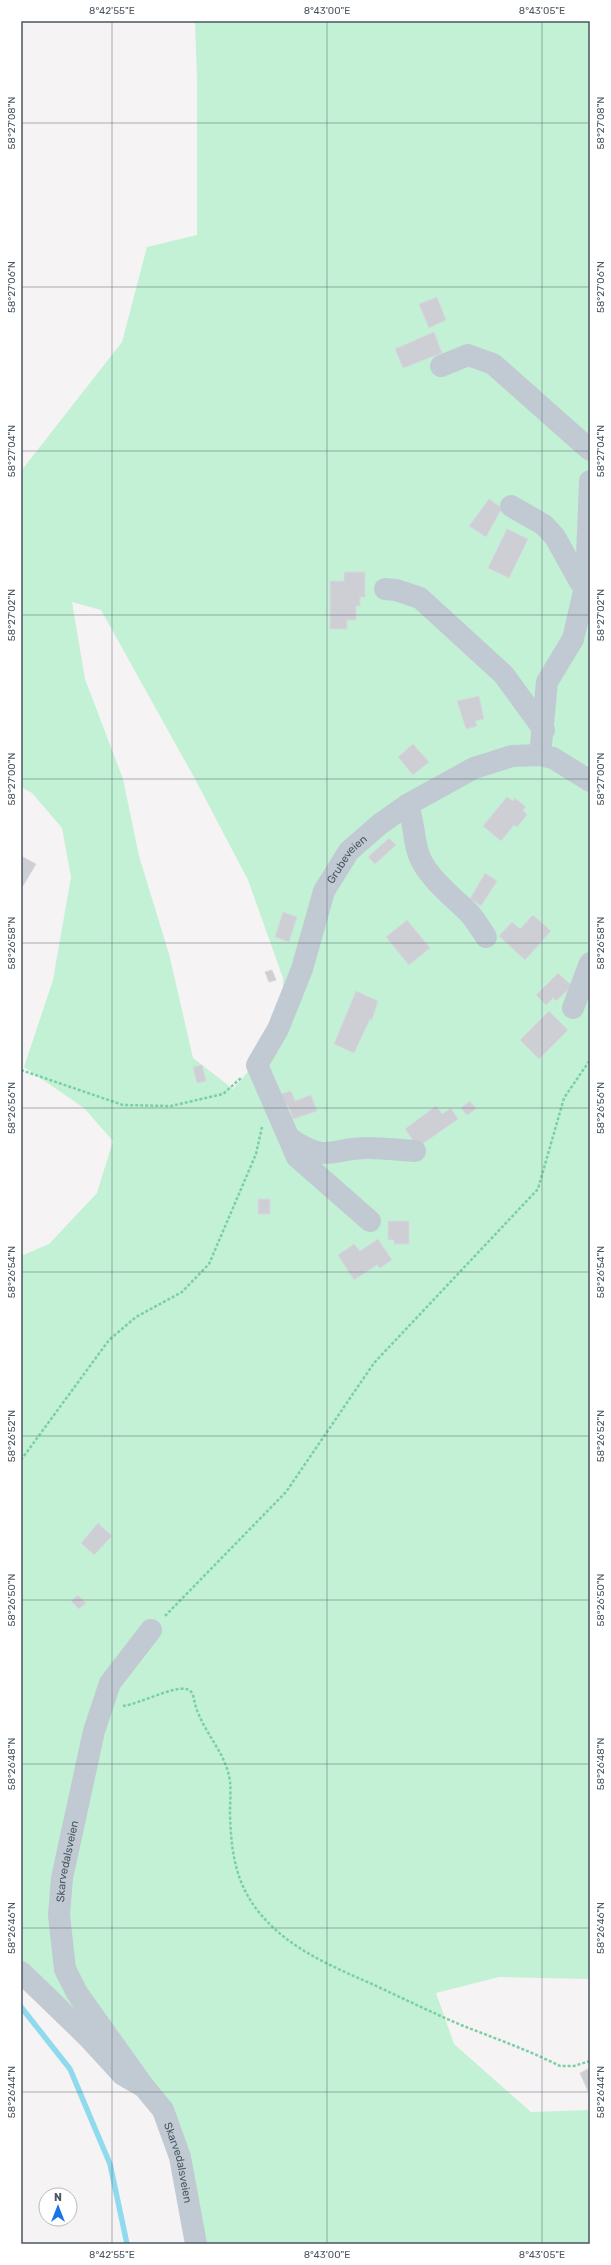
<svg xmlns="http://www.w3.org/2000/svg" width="611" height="2265" viewBox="0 0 611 2265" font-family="Rubik,sans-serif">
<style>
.green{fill:#c3f1d5;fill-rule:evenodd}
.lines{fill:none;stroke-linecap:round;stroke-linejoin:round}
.stream{stroke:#90daee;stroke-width:5.5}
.building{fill:#cdcfd5;stroke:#d7d9de}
.path{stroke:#7ad0a6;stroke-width:2.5;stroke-dasharray:3 2;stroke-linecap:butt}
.minor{stroke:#c1cad2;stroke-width:22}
.ticks{fill:none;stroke:#4a5661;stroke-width:1;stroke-opacity:0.45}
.labels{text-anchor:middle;stroke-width:3;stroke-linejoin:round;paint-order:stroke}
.street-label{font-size:11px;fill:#4a5661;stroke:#fff}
.neatline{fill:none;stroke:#4a5661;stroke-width:1.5}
.ticks-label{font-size:10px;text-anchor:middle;fill:#4a5661}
</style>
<rect width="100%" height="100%" fill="#f5f3f3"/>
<path class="green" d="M195 21H590V1979L499 1977 436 1993 454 2044 531 2112 590 2110V2244H203L163 2119 21 1985V1256L49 1244 97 1193 113 1141 84 1108 24 1067 53 980 71 877 62 828 32 793 21 787V471L122 342 147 247 197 235V79ZM72 602 101 610 195 779 248 880 283 978V1031L233 1089 193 1058 169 954 139 856 123 779 85 679Z"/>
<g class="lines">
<path class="stream" d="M21 2007 70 2069 110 2164 127 2244"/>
</g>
<path class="building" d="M437 297 446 320 429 328 419 304Z
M434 332 442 353 403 368 395 349Z
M489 499 502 508 486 537 469 526Z
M507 529 528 539 509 578 488 568Z
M344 572H365V597H360V606H356V620H347V629H330V581H344Z
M479 696 484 719 475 721 477 726 466 729 457 701Z
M413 744 429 762 413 775 398 757Z
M507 797 513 801 515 798 526 807 523 810 527 815 517 827 514 825 501 841 483 826Z
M389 838 396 845 375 864 368 857Z
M21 856 36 864 21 889Z
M485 873 497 881 481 906 470 899Z
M283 912 297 917 289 942 275 937Z
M533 915 551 931 525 960 499 936 512 922 520 929Z
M407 920 430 948 409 965 386 937Z
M272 970 276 980 269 982 265 972Z
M558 973 572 986 556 1001 553 998 546 1005 536 995Z
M356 991 378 1001 372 1020 370 1019 354 1053 334 1044Z
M549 1011 568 1030 539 1059 520 1040Z
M202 1065 206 1081 197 1083 193 1067Z
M291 1091 295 1101 311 1095 317 1111 293 1119 288 1105 285 1106 281 1094Z
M470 1101 476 1109 467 1115 461 1108Z
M436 1106 442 1114 451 1108 458 1119 418 1147 405 1129Z
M258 1199H270V1214H258Z
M388 1221H409V1244H394V1240H388Z
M378 1239 392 1260 380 1268 377 1265 354 1280 338 1255 354 1244 360 1251Z
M98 1523 112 1536 94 1555 81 1543Z
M78 1595 86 1603 79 1609 71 1601Z
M590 2068V2092L589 2093 580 2073Z"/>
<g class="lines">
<path class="path" d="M21 1070 123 1105 171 1106 223 1094 241 1078
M21 1460 109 1340 136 1317 182 1292 209 1264 256 1154 262 1127
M165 1616 286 1492 374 1363 538 1189 564 1098 590 1060
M123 1706C139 1704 173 1686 186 1689 195 1691 193 1700 196 1707 204 1733 226 1753 230 1781 231 1791 230 1803 230 1814 231 1850 235 1882 258 1911 287 1948 331 1966 372 1984 402 1998 431 2012 461 2025 494 2038 528 2050 560 2066H574L590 2061"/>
<g class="minor">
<path d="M441 366 468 355 493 364 590 450"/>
<path d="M511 506 544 525 555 537 580 582 586 583"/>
<path d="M385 589 396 590 420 598 504 675 544 730"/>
<path d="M540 755 547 682 573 639 586 583 590 481"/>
<path d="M407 805C416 823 412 844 422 862 434 883 453 897 470 914 476 921 481 929 486 937"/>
<path d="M573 1008 590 963"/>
<path d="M291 1139C328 1164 330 1148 368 1148 384 1148 399 1150 415 1151"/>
<path id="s1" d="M370 1221 297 1157 257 1065 278 1029 302 969 324 891 349 851 380 824 407 805 474 768 512 756 540 755 553 758 590 781"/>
<path id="s2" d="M21 1972 88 2037 123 2075 144 2087 163 2110 180 2157 196 2244"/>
<path id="s3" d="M144 2087 77 1993 65 1969 59 1915 62 1878 94 1731 110 1683 151 1630"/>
</g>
</g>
<path class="ticks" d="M112 21V2244M327 21V2244M542 21V2244M21 123H590M21 287H590M21 451H590M21 615H590M21 779H590M21 943H590M21 1108H590M21 1272H590M21 1436H590M21 1600H590M21 1764H590M21 1928H590M21 2092H590"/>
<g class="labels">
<g class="street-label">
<text dy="4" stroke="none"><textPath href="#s1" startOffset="424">Grubeveien</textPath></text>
<text dy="4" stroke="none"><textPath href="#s3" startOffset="251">Skarvedalsveien</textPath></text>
<text dy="4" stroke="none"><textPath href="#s2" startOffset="254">Skarvedalsveien</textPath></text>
</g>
</g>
<rect width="611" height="2265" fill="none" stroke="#ffffff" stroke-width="44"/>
<g transform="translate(58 2207)"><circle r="19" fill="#ffffff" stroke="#b7bbc0"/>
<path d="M0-3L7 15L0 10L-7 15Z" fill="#1a73e8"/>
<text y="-6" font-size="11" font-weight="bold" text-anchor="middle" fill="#4a5661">N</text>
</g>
<rect x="22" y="22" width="567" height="2221" class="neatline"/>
<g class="ticks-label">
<text x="112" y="14">8°42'55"E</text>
<text x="327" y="14">8°43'00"E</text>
<text x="542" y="14">8°43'05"E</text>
<text transform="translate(11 123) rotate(-90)" y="4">58°27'08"N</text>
<text transform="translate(600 123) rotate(-90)" y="4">58°27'08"N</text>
<text transform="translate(11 287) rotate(-90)" y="4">58°27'06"N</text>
<text transform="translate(600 287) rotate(-90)" y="4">58°27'06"N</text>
<text transform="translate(11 451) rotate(-90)" y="4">58°27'04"N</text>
<text transform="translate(600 451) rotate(-90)" y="4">58°27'04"N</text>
<text transform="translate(11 615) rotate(-90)" y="4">58°27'02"N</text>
<text transform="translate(600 615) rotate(-90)" y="4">58°27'02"N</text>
<text transform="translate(11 779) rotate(-90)" y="4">58°27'00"N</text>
<text transform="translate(600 779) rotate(-90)" y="4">58°27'00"N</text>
<text transform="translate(11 943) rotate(-90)" y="4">58°26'58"N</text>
<text transform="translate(600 943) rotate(-90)" y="4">58°26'58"N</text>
<text transform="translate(11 1108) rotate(-90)" y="4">58°26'56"N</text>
<text transform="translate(600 1108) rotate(-90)" y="4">58°26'56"N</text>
<text transform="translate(11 1272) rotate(-90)" y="4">58°26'54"N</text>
<text transform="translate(600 1272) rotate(-90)" y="4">58°26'54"N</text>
<text transform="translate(11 1436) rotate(-90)" y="4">58°26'52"N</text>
<text transform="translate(600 1436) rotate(-90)" y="4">58°26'52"N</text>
<text transform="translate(11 1600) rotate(-90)" y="4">58°26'50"N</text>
<text transform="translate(600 1600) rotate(-90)" y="4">58°26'50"N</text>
<text transform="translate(11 1764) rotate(-90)" y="4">58°26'48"N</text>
<text transform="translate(600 1764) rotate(-90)" y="4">58°26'48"N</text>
<text transform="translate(11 1928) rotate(-90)" y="4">58°26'46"N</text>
<text transform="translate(600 1928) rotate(-90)" y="4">58°26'46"N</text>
<text transform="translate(11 2092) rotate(-90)" y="4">58°26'44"N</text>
<text transform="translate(600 2092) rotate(-90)" y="4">58°26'44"N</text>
<text x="112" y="2258">8°42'55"E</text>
<text x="327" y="2258">8°43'00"E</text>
<text x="542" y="2258">8°43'05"E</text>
</g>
</svg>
